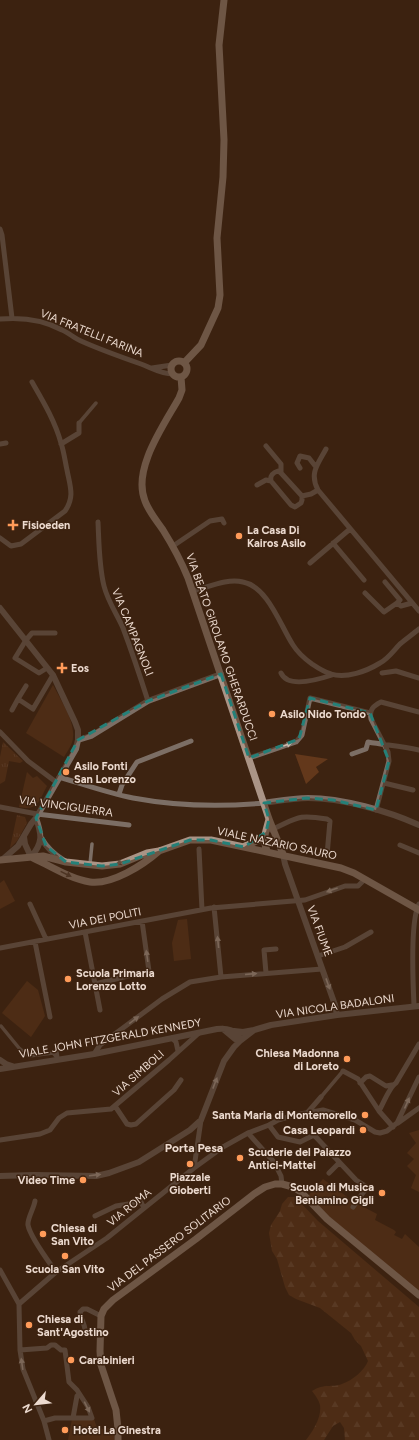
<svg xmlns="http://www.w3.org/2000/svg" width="419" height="1440" viewBox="0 0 419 1440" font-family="Figtree,sans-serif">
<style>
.grass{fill:url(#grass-tufts)}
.forest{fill:url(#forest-firs)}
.green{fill:#63381b}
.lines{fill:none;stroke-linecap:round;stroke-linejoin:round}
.pedestrian{stroke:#7c6e65;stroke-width:3.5}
.minor{stroke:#7c6e65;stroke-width:5}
.tertiary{stroke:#7c6e65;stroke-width:6}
.secondary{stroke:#aa9486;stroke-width:7}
.oneway{fill:#cabaaf}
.oneway2{fill:#634b3a}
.marked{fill:none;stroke:#258078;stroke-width:3;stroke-dasharray:8 5;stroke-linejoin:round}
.poi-dot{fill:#ff9b59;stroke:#3d2311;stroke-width:1.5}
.labels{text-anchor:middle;stroke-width:3;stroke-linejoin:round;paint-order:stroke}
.street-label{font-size:11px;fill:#ecdacf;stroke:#3d2311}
.poi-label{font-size:11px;font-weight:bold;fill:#ecdacf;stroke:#3d2311;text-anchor:start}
.neighbourhood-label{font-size:12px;font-weight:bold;fill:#ecdacf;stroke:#3d2311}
</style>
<defs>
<pattern id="grass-tufts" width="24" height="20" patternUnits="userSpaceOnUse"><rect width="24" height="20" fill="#63381b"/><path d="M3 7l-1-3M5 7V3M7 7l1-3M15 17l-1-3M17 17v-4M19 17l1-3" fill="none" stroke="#7a543b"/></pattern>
<pattern id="forest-firs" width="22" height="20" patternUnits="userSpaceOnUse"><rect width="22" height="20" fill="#63381b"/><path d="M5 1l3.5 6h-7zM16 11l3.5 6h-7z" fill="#7a543b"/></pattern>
</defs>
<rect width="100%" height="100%" fill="#3d2311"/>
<path class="grass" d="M3 742 23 761 20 763 9 761 5 781 0 784V757Z
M17 815 25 817 27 823 17 841 10 848Z"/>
<path class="forest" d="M288 1197H295L318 1221 419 1307V1440H345L344 1428 340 1422 333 1426 324 1440H306C313 1431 322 1417 320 1405 319 1400 315 1395 312 1391 325 1383 331 1388 342 1384 353 1380 364 1371 368 1361L361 1346 355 1340 351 1333 320 1308 296 1299 289 1295 285 1287 277 1259 272 1251 269 1233 271 1225 280 1211 282 1204Z"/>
<path class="green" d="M53 685C60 699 75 721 73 737 73 744 68 750 64 757L26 733Z
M295 754 328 759 316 767 319 772 306 784Z
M27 772 33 778 37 776 47 786C39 801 38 811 19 807Z
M4 880 15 901 0 909V883Z
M187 919 191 959 174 961 172 943 178 920Z
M27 981 38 990 45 1016 31 1037 2 1013Z
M419 1130V1192L411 1188 416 1175 407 1166 414 1159 407 1153 416 1143 409 1133Z
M323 1179 354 1202 377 1214 375 1220 394 1230 396 1232 394 1235 402 1239 405 1234 419 1247V1291L393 1272 307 1197Z
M72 1419H94L97 1428 103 1429 114 1427V1440H68Z"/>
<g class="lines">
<path class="pedestrian" d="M79 423 96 403
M90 864 92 844
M1 1026 19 1048 29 1056 53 1053 58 1059 56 1046
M321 1097 343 1071"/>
<path class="minor" d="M0 229 2 235 12 318
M0 319C22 317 42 319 62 330 69 333 74 338 81 341 101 350 121 357 141 364 152 368 161 374 173 374
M152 368 172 365
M0 444 6 443
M61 444 79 433V423
M266 446 281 464V473
M326 449C318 464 309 473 318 490L419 611
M300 468 297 463 300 456 309 458 316 467
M278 471 281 473 302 496V500L301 503 295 507 291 505 271 481C270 476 272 473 278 471Z
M257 485 266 480 271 481
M302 496 311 494 318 490
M98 522C99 543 99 566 104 586 108 602 117 614 123 628 132 652 140 676 148 701
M0 538 11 546 21 544 65 511C75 497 70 486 67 470 65 461 64 452 61 443 55 421 43 401 32 382
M333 543 364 580
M173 546 210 521 222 519 224 523
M310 563 350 529
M385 582 400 600 397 603 401 606 412 603
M193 591C209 587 227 578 243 582 268 587 280 625 293 645 298 653 305 659 312 664 318 668 324 672 331 674 346 679 367 671 380 663 388 659 394 650 400 644 406 639 413 634 419 629
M365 593 384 612 397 603
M47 668 39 673 15 658 26 640 32 633H55
M281 673C288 689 320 679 332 675
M382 673 396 671 419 678
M18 699 26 686
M12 710 18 699 33 709 53 675
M0 732 28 761 56 782
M352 754 366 749 368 742C385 745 402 746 419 750
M249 758 296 742 302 735 310 698 370 713
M59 777C83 784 108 793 133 798 176 806 221 807 264 803
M384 783 413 790
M119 794 122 785 137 762 191 741
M0 807 37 814 129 825
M376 810 389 761 388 752 371 719C369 710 373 706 381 702L419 712
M271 830C298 818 296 814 327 819L330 821 327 855
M400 845 419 853
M199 849 202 910
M30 904 46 939
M214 907 221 977
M85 932 95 984 149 971 142 921
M35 942 50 1017
M0 948 211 908 305 900 345 886H358L365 879
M318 956 345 947 371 932
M266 973 264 950 276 949
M95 984 100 1010
M414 1005C413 984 410 920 419 904
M172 1038 176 1042 178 1051
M94 1054 100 1045 162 999 190 982 221 977 322 969
M343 1071 358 1079 379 1111 393 1127
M360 1083 366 1077 370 1076 386 1086 392 1085
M115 1106 127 1124 131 1125 136 1124 174 1090 181 1080
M379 1111C383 1104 390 1086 396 1083L419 1044
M308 1112 321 1097
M398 1123 419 1108
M269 1125 278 1137 300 1142 314 1135 356 1180 367 1187 353 1207
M248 1133 273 1161
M0 1140 40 1134 50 1130 59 1118 67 1113 111 1109 169 1060 199 1033
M275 1164 281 1176 282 1184
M194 1168 201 1120
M329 1173 339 1163
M35 1201C34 1208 27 1219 28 1225 30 1237 49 1262 56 1272
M95 1216 116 1206 141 1202 144 1208
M0 1270 19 1304 20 1350 23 1369 44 1421 49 1440
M19 1304 56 1272 107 1238 194 1168 223 1147 248 1133 269 1125 278 1120 295 1115 323 1110 355 1120 375 1132 380 1133 387 1131 397 1123 419 1077
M85 1331C85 1323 80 1319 80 1312L83 1309H87L101 1316
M20 1350 47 1348 51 1345H55L61 1350H65L69 1382 77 1390 88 1407 92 1418H55L44 1421
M73 1418 77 1396 79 1394"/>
<path class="tertiary" d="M0 608 53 675 75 722 78 730V740L76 749 36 818 31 824 18 846 3 859
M78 740 91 736 148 701 221 674
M264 803C278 801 293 798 308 798 342 798 388 811 419 825
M24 837 25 844 31 857C43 843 42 835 36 818
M41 838C47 848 53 854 63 860
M283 854 285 864 335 1005 337 1015
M223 1029 235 1039 241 1040
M234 1031 243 1032 254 1030 271 1025 337 1015 419 1006
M0 1060 6 1064 12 1066
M0 1069 94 1054 217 1029C228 1028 235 1030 241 1040
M0 1176 34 1175 96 1176 109 1173 139 1162 190 1130 201 1120 224 1061 234 1047 241 1040 254 1030"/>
<path class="secondary" d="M171 369a8 8 0 1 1 16 0a8 8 0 1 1-16 0Z
M184 363 201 345 218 308 220 295 217 238 223 177 224 140 219 45 224 0
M181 377 182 390 179 398C164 425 132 469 145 501 149 512 157 521 163 530 173 546 181 561 188 578L269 819 283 854
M245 846 259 840 264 836
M267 851C262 838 266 832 269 819
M33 858C51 866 70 879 90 882 112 885 143 865 159 851
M0 860 43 856 66 862 102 866 120 864 147 853 159 851 190 840H211L341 868 354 873 419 910
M118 1440V1429L116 1410 101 1365 100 1351 101 1316 104 1309 113 1300 196 1239 254 1194 265 1187 275 1184H282L293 1187 301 1192 327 1219 419 1295"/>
</g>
<defs><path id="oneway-solid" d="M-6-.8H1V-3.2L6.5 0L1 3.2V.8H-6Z"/></defs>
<g class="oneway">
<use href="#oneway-solid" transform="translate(286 745) rotate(-19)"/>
<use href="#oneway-solid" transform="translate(332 890) rotate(160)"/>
<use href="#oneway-solid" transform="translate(218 942) rotate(-96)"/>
<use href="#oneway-solid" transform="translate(147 956) rotate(-98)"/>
<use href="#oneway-solid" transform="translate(251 974) rotate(-5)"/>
<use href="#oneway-solid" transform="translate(328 984) rotate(70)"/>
<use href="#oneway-solid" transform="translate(134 1020) rotate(-37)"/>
<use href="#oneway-solid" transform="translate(215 1083) rotate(-69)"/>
<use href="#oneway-solid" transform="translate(407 1103) rotate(-66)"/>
<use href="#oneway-solid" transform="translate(95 1175) rotate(-7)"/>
<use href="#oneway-solid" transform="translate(22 1364) rotate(-98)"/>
<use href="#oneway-solid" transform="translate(87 1407) rotate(63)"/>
</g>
<g class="oneway2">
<use href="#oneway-solid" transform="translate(122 862) rotate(164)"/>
<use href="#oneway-solid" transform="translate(66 874) rotate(26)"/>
</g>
<path d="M0 0H419V1440H0ZM221 674 249 758 299 739 310 698 370 713 389 761 376 810 333 800 307 798 264 803 269 819 266 832 244 847 211 840H190L120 864 102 866 66 862 46 846 36 818 78 740 148 701Z" fill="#3d2311" fill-opacity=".55" fill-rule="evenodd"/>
<path class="marked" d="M221 674 249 758 299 739 310 698 370 713 389 761 376 810 333 800 307 798 264 803 269 819 266 832 244 847 211 840H190L120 864 102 866 66 862 46 846 36 818 78 740 148 701Z"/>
<g class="poi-dot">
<path d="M11 519h4v4h4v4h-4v4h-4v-4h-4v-4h4z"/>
<circle cx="239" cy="536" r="4"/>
<path d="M60 662h4v4h4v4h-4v4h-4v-4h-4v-4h4z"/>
<circle cx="272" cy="714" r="4"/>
<circle cx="66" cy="772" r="4"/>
<circle cx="68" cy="979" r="4"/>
<circle cx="347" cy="1059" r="4"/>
<circle cx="365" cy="1115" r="4"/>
<circle cx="363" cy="1130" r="4"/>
<circle cx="240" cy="1158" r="4"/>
<circle cx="190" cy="1164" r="4"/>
<circle cx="83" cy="1180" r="4"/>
<circle cx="382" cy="1193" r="4"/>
<circle cx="43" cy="1234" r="4"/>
<circle cx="65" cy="1256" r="4"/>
<circle cx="29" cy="1325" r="4"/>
<circle cx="71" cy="1360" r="4"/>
<circle cx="65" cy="1430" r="4"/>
</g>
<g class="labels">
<g class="street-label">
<text transform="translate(92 333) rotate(22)" y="4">VIA FRATELLI FARINA</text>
<text transform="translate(133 632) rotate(68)" y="4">VIA CAMPAGNOLI</text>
<text transform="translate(222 647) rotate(71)" y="4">VIA BEATO GIROLAMO GHERARDUCCI</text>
<text transform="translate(66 806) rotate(8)" y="4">VIA VINCIGUERRA</text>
<text transform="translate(277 843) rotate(12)" y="4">VIALE NAZARIO SAURO</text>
<text transform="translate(105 918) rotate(-11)" y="4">VIA DEI POLITI</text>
<text transform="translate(320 931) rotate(70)" y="4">VIA FIUME</text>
<text transform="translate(335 1006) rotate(-8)" y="4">VIA NICOLA BADALONI</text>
<text transform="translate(110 1038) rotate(-10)" y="4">VIALE JOHN FITZGERALD KENNEDY</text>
<text transform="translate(138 1073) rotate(-41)" y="4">VIA SIMBOLI</text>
<text transform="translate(129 1207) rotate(-39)" y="4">VIA ROMA</text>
<text transform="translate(169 1244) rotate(-37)" y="4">VIA DEL PASSERO SOLITARIO</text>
</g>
<g class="poi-label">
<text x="22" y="529">Fisioeden</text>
<text x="247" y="534">La Casa Di<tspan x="247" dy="13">Kairos Asilo</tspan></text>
<text x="71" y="672">Eos</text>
<text x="280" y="718">Asilo Nido Tondo</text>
<text x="74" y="770">Asilo Fonti<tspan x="74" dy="13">San Lorenzo</tspan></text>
<text x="76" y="977">Scuola Primaria<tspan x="76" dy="13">Lorenzo Lotto</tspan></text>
<text x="339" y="1057" text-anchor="end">Chiesa Madonna<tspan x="339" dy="13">di Loreto</tspan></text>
<text x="357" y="1119" text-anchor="end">Santa Maria di Montemorello</text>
<text x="355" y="1134" text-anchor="end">Casa Leopardi</text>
<text x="248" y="1156">Scuderie del Palazzo<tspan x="248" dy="13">Antici-Mattei</tspan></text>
<text x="190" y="1181" text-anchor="middle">Piazzale<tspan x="190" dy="13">Gioberti</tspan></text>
<text x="75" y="1184" text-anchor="end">Video Time</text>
<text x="374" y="1191" text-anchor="end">Scuola di Musica<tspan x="374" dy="13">Beniamino Gigli</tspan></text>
<text x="51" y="1232">Chiesa di<tspan x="51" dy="13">San Vito</tspan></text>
<text x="65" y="1273" text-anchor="middle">Scuola San Vito</text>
<text x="37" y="1323">Chiesa di<tspan x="37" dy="13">Sant'Agostino</tspan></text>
<text x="79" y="1364">Carabinieri</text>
<text x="73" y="1434">Hotel La Ginestra</text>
</g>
<g class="neighbourhood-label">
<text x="194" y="1152">Porta Pesa</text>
</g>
</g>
<g transform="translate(36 1404) rotate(242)" stroke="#3d2311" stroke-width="3" paint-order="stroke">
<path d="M0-3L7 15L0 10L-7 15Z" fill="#ecdacf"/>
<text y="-6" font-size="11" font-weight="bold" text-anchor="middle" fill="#ecdacf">N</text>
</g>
</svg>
